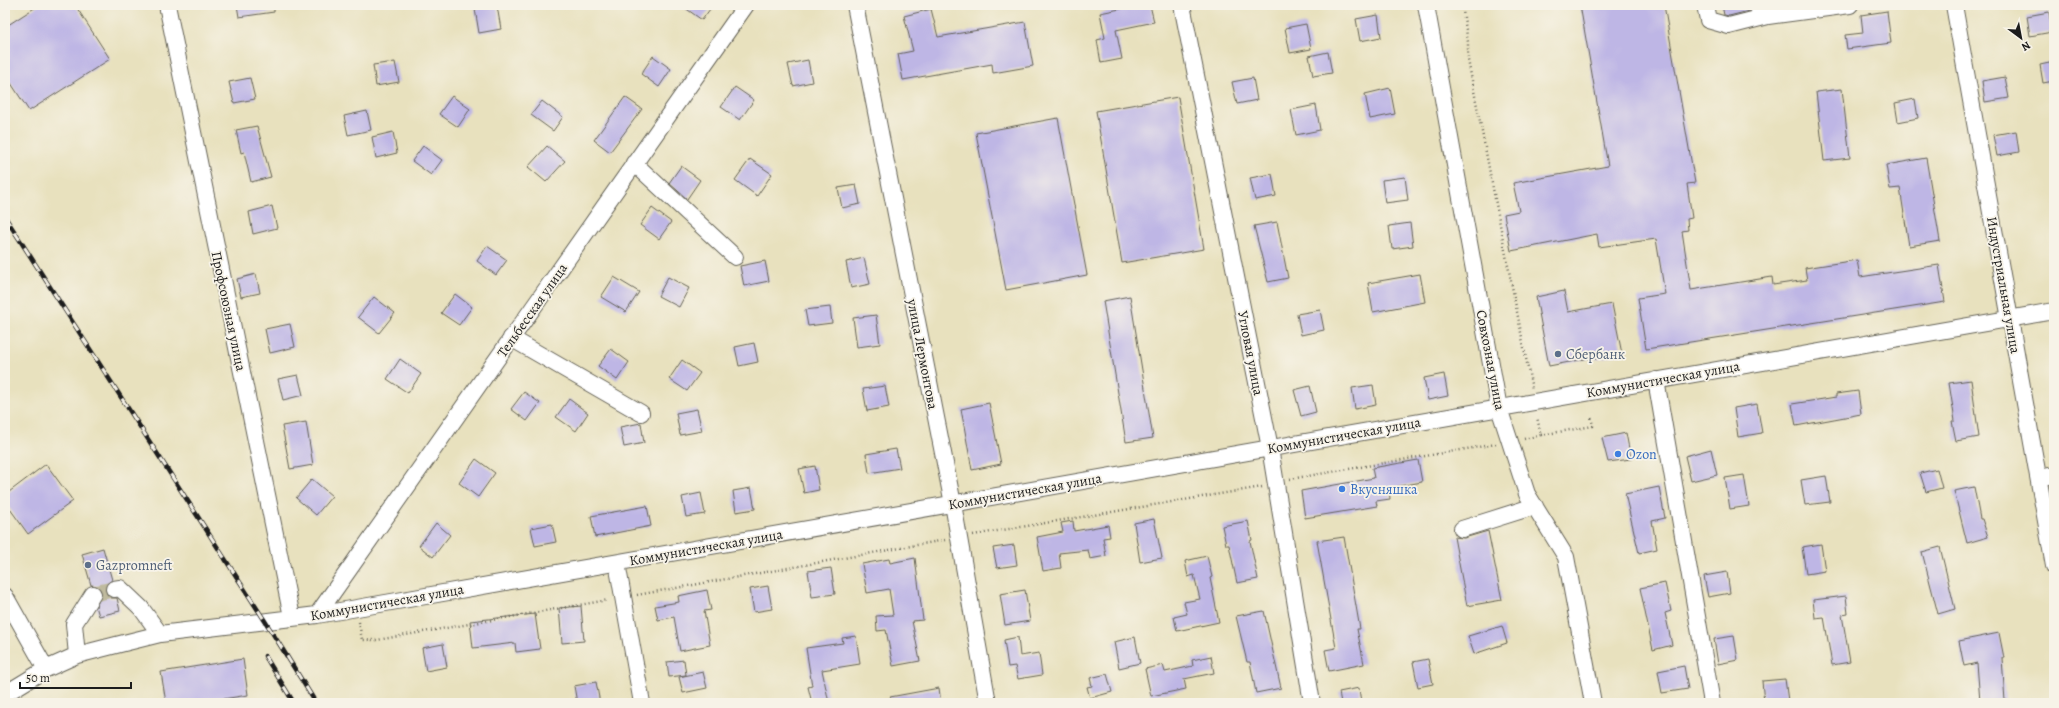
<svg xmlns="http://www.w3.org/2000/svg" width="2059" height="708" viewBox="0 0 2059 708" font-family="Alegreya,serif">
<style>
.building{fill:#beb6e5}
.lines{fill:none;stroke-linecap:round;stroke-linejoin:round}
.minor-tunnel{stroke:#bfba9e;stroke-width:16;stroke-dasharray:16 8;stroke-linecap:butt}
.minor-casing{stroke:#636155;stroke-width:18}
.path{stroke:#636155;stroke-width:2.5;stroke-dasharray:1 3;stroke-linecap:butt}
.minor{stroke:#fff;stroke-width:16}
.rail-casing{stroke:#1c1c1c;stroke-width:4.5}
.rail{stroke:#f7f3e8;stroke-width:3;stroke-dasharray:9;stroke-linecap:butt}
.service-dot{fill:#5c6f8a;stroke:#f7f3e8;stroke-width:1.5}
.shop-dot{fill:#3f7fe0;stroke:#f7f3e8;stroke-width:1.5}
.labels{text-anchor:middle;stroke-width:3.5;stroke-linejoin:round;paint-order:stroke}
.street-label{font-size:14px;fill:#1c1c1c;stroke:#f7f3e8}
.service-label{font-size:14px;fill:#4e5e75;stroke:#f7f3e8;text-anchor:start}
.shop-label{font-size:14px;fill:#366cbe;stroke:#f7f3e8;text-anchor:start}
</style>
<rect width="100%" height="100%" fill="#f7f3e8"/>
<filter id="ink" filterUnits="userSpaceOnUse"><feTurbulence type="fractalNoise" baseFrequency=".025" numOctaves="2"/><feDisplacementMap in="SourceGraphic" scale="8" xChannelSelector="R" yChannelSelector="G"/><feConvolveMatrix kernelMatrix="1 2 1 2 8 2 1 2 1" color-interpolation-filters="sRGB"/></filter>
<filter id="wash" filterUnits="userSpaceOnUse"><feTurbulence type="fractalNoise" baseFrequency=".012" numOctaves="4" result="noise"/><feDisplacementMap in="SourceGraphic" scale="16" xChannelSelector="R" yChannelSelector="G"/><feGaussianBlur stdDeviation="0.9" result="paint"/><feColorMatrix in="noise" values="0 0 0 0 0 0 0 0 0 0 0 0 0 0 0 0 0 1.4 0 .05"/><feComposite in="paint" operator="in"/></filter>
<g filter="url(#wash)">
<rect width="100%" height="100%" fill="#e8e1be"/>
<g id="blocks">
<path class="building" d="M39 5H75L110 59 29 111 5 74V27Z
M237 5H274V12L239 17Z
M681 5H713L702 20Z
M1130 5H1150L1154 22 1116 30 1122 59 1101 63 1097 40 1105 38 1100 13 1130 7Z
M1580 5H1664L1695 183 1687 184 1692 218 1687 219 1688 230 1682 231 1691 290 1772 277 1773 285 1807 280 1805 268 1857 260 1860 277 1939 265 1945 302 1646 349 1638 298 1665 294 1656 239 1599 247 1597 234 1511 251 1504 214 1519 211 1513 183 1608 166Z
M1722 5H1747L1749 11 1729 16 1724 15Z
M497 6 501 29 479 33 475 9Z
M931 9 938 37 1025 22 1033 66 993 73 992 64 903 80 898 54 913 51 904 16Z
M1887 11 1891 43 1847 49 1845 35 1863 33 1861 15Z
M2049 12 2052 32 2030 36 2027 16Z
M1378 15 1381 37 1360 41 1356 19Z
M1306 24 1311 49 1290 53 1285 28Z
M1328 52 1332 73 1313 76 1309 56Z
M653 56 671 69 659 87 641 74Z
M808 60 812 82 793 86 788 64Z
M395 62 399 82 376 86 373 65Z
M2054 62V81L2043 83 2040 65Z
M2005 77 2009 98 1985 102 1982 81Z
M250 78 255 99 234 103 229 82Z
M1253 78 1257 100 1237 104 1232 82Z
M735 87 754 100 740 120 721 107Z
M1390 88 1395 114 1370 119 1365 94Z
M1842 89 1850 158 1824 161 1816 92Z
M452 96 470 109 458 127 439 114Z
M625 97 642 109 610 152 594 140Z
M1178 97 1204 249 1122 263 1096 111Z
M1915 99 1918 118 1898 122 1895 103Z
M542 101 563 117 553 131 531 115Z
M1316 105 1320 130 1296 135 1291 110Z
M367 111 371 130 348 135 344 116Z
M1058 118 1087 275 1006 290 976 133Z
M257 126 271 177 251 182 244 152 241 153 236 130Z
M2016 131 2019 152 1997 156 1993 135Z
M393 132 397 153 376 158 372 137Z
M423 146 442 160 431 175 412 161Z
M547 146 565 161 546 182 528 167Z
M1926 158 1940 241 1909 246 1900 188 1890 189 1886 165Z
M750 159 772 174 757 196 735 180Z
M681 166 700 180 687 199 669 183Z
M1272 174 1276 196 1255 200 1250 178Z
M1405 177 1408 200 1385 203 1382 180Z
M856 185 860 204 842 208 838 188Z
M272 206 277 228 253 234 249 212Z
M652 208 671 222 659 239 640 225Z
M1277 222 1288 278 1268 282 1254 226Z
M1410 223 1413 246 1392 249 1389 226Z
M487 246 507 260 496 275 477 261Z
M864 258 870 284 851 288 846 262Z
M765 261 769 281 744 286 740 266Z
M256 274 260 293 241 297 237 279Z
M1420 274 1425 302 1373 312 1368 283Z
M614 277 639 292 626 312 601 297Z
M668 277 689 288 679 307 658 296Z
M1564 291 1568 312 1612 304 1622 354 1595 359V357L1549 366 1536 297Z
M455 294 472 307 459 325 441 313Z
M1130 296 1153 438 1126 442 1103 301Z
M374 297 395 313 379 333 358 317Z
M830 307 832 323 808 326 805 310Z
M1320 310 1324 330 1301 335 1297 314Z
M876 315 880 344 857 347 853 318Z
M290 324 295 347 270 353 265 329Z
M754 343 758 362 739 366 735 347Z
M611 349 629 362 617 380 598 366Z
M400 359 421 374 408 393 387 379Z
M682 360 700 373 687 391 669 379Z
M1444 374 1448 396 1428 400 1424 378Z
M298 375 303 395 283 400 278 379Z
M1971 380 1979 437 1956 441 1952 421H1955L1949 383Z
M1373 385 1376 405 1355 409 1352 388Z
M885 386 889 407 867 411 863 389Z
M1310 386 1316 412 1301 416 1294 390Z
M1858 391 1861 414 1796 426 1792 404 1836 397V394Z
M524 392 540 403 527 421 511 409Z
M569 399 588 413 576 431 556 417Z
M989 403 1001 464 972 470 961 409Z
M1757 404 1762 433 1738 437 1734 408Z
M697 409 702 431 680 435 676 413Z
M306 422 313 465 290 469 282 426Z
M641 423 644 443 624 447 620 427Z
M1626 433 1631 459 1608 462 1602 438Z
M896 449 900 468 869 473 866 454Z
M1711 449 1717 475 1691 481 1685 456Z
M476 459 495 473 478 497 459 483Z
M1418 460 1422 482 1389 488 1390 499 1376 501 1377 506 1305 518 1301 491 1374 478 1372 468Z
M46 464 73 501 28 534 5 502V495Z
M815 466 819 490 804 493 799 469Z
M1937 469 1942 488 1926 492 1920 473Z
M1744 475 1749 506 1730 509 1725 478Z
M1826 476 1830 502 1805 505 1801 480Z
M312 479 332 496 316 515 296 498Z
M1659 487 1665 518 1652 521 1657 549 1639 553 1625 494Z
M1974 487 1980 519H1982L1988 537 1967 543 1954 491Z
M751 488 755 509 736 512 733 491Z
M701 493 705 514 686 517 682 497Z
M647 506 651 526 595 537 591 516Z
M1154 519 1162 558 1140 562 1134 523Z
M1073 521 1074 531 1108 525 1110 537 1103 538 1106 556 1090 559 1088 550 1059 553 1061 568 1043 571 1037 537 1063 532 1061 523Z
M1248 521 1252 540 1250 541 1258 579 1237 583 1229 545H1226L1222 526Z
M436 523 450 535 433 557 419 546Z
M552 524 556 542 535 546 531 528Z
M1488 531 1502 600 1467 606 1454 537 1464 538Z
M1344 537 1360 629H1357L1364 664 1329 671 1325 650 1336 648 1317 541Z
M1821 544 1825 571 1806 574 1802 547Z
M1014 545 1017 565 997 568 993 548Z
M1940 547 1955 609 1938 614 1922 552Z
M103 548 112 580 105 585V591L110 598H117L120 611 99 616 96 606 102 595V590L98 586 91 585 82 554Z
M1207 556 1212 577 1210 578 1219 622 1177 631 1174 617 1187 614 1184 602 1200 599 1194 575 1188 577 1185 561Z
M915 558 923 620 912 621 920 661 893 666 886 630 877 631 876 616 893 615 889 589 867 593 862 564 889 559 890 563Z
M831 568 835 594 812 597 808 571Z
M1727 572 1730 593 1708 597 1704 576Z
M1665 583 1671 611 1665 613 1672 645 1653 650 1640 588Z
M768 586 772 609 754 612 750 589Z
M707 590 711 610 704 611 710 645 680 651 674 617 658 620 655 606 679 602 678 596Z
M1025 590 1030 621 1005 625 1000 594Z
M1846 596 1848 614 1842 615 1850 662 1832 665 1824 617 1815 618 1813 600Z
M581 606 584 641 562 643 559 608Z
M1264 611 1281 688 1256 693 1250 662H1247L1236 616Z
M535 614 540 649 516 652 515 643 473 648 470 621Z
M1502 626 1507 643 1474 654 1468 636Z
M1999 633 2004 658H2002L2005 701 1980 702 1977 663 1964 666 1959 641Z
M856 636 860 664 822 670 829 703H812L808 687 812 686 806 648 843 643 842 638Z
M1734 636 1738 660 1718 664 1714 639Z
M1018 637 1020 656 1039 653 1042 675 1018 679 1015 666 1008 667 1004 640Z
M1135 637 1140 663 1119 668 1114 642Z
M443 644 447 667 426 671 422 648Z
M1211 656 1214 673 1184 679 1186 689 1151 696 1145 669 1163 665 1165 672 1193 666 1192 660Z
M243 659 248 695 198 703H166L161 672Z
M1428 659 1433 684 1418 687 1413 662Z
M684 660 686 675 669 677 667 662Z
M1684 666 1688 689 1662 693 1658 671Z
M703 672 707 688 683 693 679 677Z
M1107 674 1112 692 1090 698 1087 687 1092 686 1090 678Z
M1785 679 1788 701 1764 703 1762 681Z
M596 682 600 703H577L574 686Z
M939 688 941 703H891L890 697Z
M1359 688 1361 703H1341L1339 692Z"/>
</g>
</g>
<g filter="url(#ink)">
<use href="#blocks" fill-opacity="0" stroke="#636155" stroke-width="1"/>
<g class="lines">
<path class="minor-tunnel" d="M93 594 114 589"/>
<g class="minor-casing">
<path id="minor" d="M167 5 292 617
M855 5 953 504 988 703
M1182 5 1270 448 1312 703
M1426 5 1499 408 1527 494 1566 557 1593 703
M1705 5 1708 20 1729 26 1768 16
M1756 5 1768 16 1850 5
M1954 5 2054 566
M634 163 735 257
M511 338 641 413
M1656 380 1712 703
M2039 478 2054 475
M1462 529 1535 506
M617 563 642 703
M114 589 120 588 141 608 160 634
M5 596 46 669
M317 615 746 5
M77 655 74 624 93 594
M5 694 46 669 77 655 124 643 160 634 317 615 2054 311"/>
</g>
<path class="path" d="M1462 5 1468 42V60L1532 389
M1541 435 1593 426 1591 417
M1524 439 1541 435 1537 417
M1290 479 1496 444
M973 535 1262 487
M637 595 945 540
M359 622 362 640H377L608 600"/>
<use href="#minor" class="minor"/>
<g class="rail-casing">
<path id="rail" d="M5 217 265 621 316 703
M265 656 294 703"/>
</g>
<use href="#rail" class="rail"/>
</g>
</g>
<g class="service-dot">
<circle cx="1558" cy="354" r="4"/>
<circle cx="88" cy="565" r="4"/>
</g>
<g class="shop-dot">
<circle cx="1618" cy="454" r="4"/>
<circle cx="1342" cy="489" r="4"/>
</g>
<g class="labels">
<g class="street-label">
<text transform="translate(2004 285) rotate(80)" y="5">Индустриальная улица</text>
<text transform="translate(532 310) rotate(-55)" y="5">Тельбесская улица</text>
<text transform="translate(229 311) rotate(78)" y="5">Профсоюзная улица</text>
<text transform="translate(1251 353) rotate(79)" y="5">Угловая улица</text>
<text transform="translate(923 354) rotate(79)" y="5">улица Лермонтова</text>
<text transform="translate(1491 360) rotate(79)" y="5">Совхозная улица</text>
<text transform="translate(1663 379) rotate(-10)" y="5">Коммунистическая улица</text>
<text transform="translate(1344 435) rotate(-10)" y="5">Коммунистическая улица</text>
<text transform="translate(1025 491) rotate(-10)" y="5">Коммунистическая улица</text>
<text transform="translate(706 547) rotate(-10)" y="5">Коммунистическая улица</text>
<text transform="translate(387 602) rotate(-10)" y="5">Коммунистическая улица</text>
</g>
<g class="service-label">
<text x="1566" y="359">Сбербанк</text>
<text x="96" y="570">Gazpromneft</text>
</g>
<g class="shop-label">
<text x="1626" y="459">Ozon</text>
<text x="1350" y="494">Вкусняшка</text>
</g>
</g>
<rect width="2059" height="708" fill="none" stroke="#f7f3e8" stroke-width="20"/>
<g transform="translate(2021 38) rotate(148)" stroke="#f7f3e8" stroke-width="3" paint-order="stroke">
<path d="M0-3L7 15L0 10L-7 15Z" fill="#1c1c1c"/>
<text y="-6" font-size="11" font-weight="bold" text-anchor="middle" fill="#1c1c1c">N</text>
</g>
<path d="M20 682v6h111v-6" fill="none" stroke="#1c1c1c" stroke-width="2"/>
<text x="26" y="682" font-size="12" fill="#1c1c1c" stroke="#f7f3e8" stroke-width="3" paint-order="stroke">50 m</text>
</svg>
